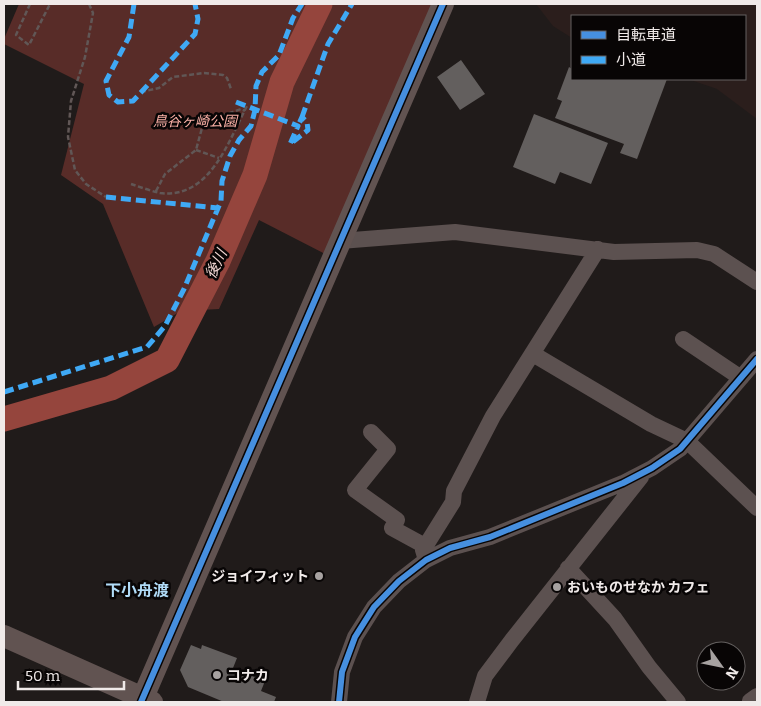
<svg xmlns="http://www.w3.org/2000/svg" width="761" height="706" viewBox="0 0 761 706" font-family="Bitter,'Noto Sans JP',serif">
<style>
.built{fill:#2b1e1c}
.green{fill:#582c28}
.lines{fill:none;stroke-linecap:round;stroke-linejoin:round}
.river{stroke:#95453d;stroke-width:25}
.building{fill:#635f5e}
.path{stroke:#615756;stroke-width:2.5;stroke-dasharray:5 2.5;stroke-linecap:butt}
.street{stroke:#5c5150;stroke-width:16}
.secondary{stroke:#615351;stroke-width:22}
.quiet{stroke:#3fa9f5;stroke-width:5;stroke-dasharray:10 5;stroke-linecap:butt}
.cycleway-casing{stroke:#080505;stroke-width:9}
.cycleway{stroke:#468fdf;stroke-width:6}
.poi-dot{fill:#a7a2a1;stroke:#080505;stroke-width:2}
.labels{text-anchor:middle;stroke-width:5;stroke-linejoin:round;paint-order:stroke}
.park-label{font-size:14px;font-style:italic;fill:#fab0a6;stroke:#080505}
.poi-label{font-size:14px;font-weight:bold;fill:#f0eae9;stroke:#080505;text-anchor:start}
.water-label{font-size:15px;font-style:italic;fill:#f1d7d3;stroke:#080505}
.quarter-label{font-size:16px;font-weight:bold;fill:#b0dbf7;stroke:#080505}
</style>
<rect width="100%" height="100%" fill="#201b1a"/>
<path class="built" d="M536 4H757V119L717 89 688 79H745V16H572V38L553 26Z"/>
<path class="green" d="M19 4H443L333 258 259 220 219 309 181 311 154 327 103 204 61 175 84 84 4 44V39Z"/>
<g class="lines">
<path class="river" d="M4 419 111 388 167 360 218 261 255 175 282 82 320 4"/>
</g>
<path class="building" d="M461 60 485 94 460 110 437 77Z
M569 67 572 69V79H667L637 159 620 153 624 144 555 118 562 101 557 99Z
M534 114 608 143 591 184 560 172 555 184 513 167Z
M191 645 201 649 202 645 237 658 233 668 265 681 261 691 276 697 274 702H224L188 687 180 670Z"/>
<g class="lines">
<path class="path" d="M30 4 16 35 29 45 50 4
M89 4 93 13 85 57 71 101 68 137 75 170 86 184 106 197
M141 92 159 88 173 77 204 73 223 75 227 78 231 89
M196 150 219 158
M131 184C140 187 151 191 160 193 210 199 228 142 247 106
M156 191 165 174 196 150 202 128 210 120 241 109 245 111"/>
<path class="street" d="M340 241 455 232 614 252 697 250 714 254 757 282
M683 339 741 378
M533 354 651 424 687 441 757 508
M371 432 388 449 355 490 397 520 392 528 425 546
M426 560 423 550 453 502 454 491 493 416 598 249
M568 568 615 619 649 667 678 702
M750 701 757 696
M339 702 342 672 355 637 374 607 399 581 426 560 450 548 490 537 623 483 652 468 680 449 757 359
M477 702 485 676 512 640 641 477"/>
<path class="secondary" d="M4 636 152 702
M141 702 443 4"/>
<path class="quiet" d="M134 4 129 37 106 81 109 95 118 102 133 101 195 34 198 19 195 4
M236 102 298 126 290 144 308 130 307 122 302 117 298 126
M302 117 328 44 352 4
M106 197 218 208
M4 392 147 347 165 326 184 289 221 201 222 181 230 156 239 140 251 126 255 110 256 86 262 72 279 55 293 18 302 4"/>
<g class="cycleway-casing">
<path id="cycleway" d="M141 702 443 4
M339 702 342 672 355 637 374 607 399 581 426 560 450 548 490 537 623 483 652 468 680 449 757 359"/>
</g>
<use href="#cycleway" class="cycleway"/>
</g>
<g class="poi-dot">
<circle cx="319" cy="576" r="5"/>
<circle cx="557" cy="587" r="5"/>
<circle cx="217" cy="675" r="5"/>
</g>
<g class="labels">
<g class="park-label">
<text x="195" y="126">鳥谷ヶ崎公園</text>
</g>
<g class="poi-label">
<text x="309" y="581" text-anchor="end">ジョイフィット</text>
<text x="567" y="592">おいものせなか カフェ</text>
<text x="227" y="680">コナカ</text>
</g>
<g class="water-label">
<text transform="translate(216 264) rotate(-64)" y="5">後川</text>
</g>
<g class="quarter-label">
<text x="137" y="596">下小舟渡</text>
</g>
</g>
<rect width="761" height="706" fill="none" stroke="#f0eae9" stroke-width="10"/>
<rect x="571" y="15" width="175" height="65" fill="#080505" stroke="#656160"/>
<rect x="581" y="31" width="25" height="8" fill="#468fdf" stroke="#656160"/>
<text x="616" y="40" font-size="15" fill="#f0eae9">自転車道</text>
<rect x="581" y="56" width="25" height="8" fill="#3fa9f5" stroke="#656160"/>
<text x="616" y="65" font-size="15" fill="#f0eae9">小道</text>
<g transform="translate(721 666) rotate(123)"><circle r="24" fill="#080505" stroke="#656160"/>
<path d="M0-4L9 19L0 12L-9 19Z" fill="#a7a2a1"/>
<text y="-8" font-size="14" font-weight="bold" text-anchor="middle" fill="#f0eae9">N</text>
</g>
<path d="M18 681v8h106v-8" fill="none" stroke="#f0eae9" stroke-width="2.5"/>
<text x="25" y="681" font-size="15" fill="#f0eae9" stroke="#080505" stroke-width="4" paint-order="stroke">50 m</text>
</svg>
